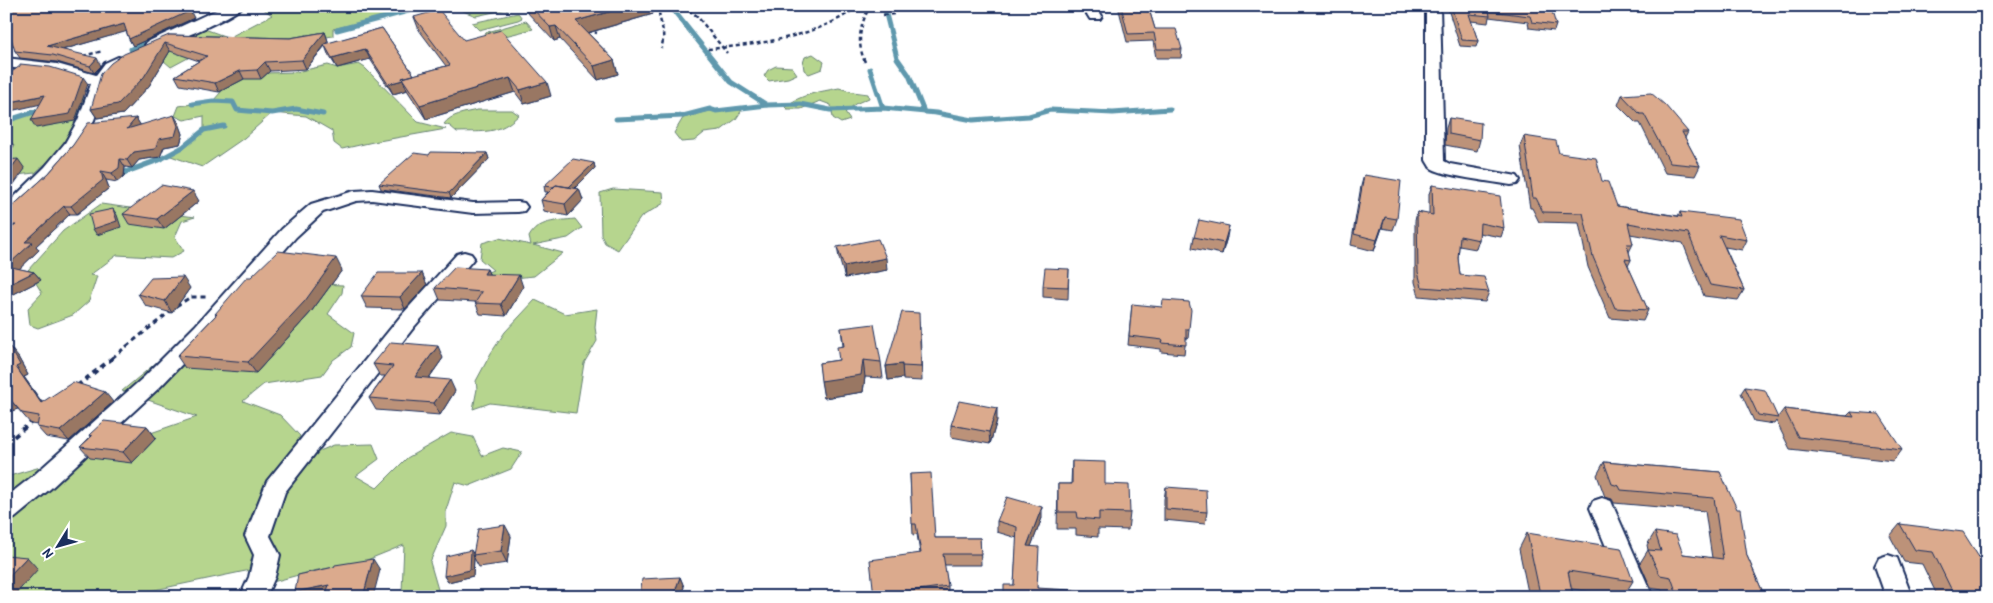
<svg xmlns="http://www.w3.org/2000/svg" width="1993" height="603" viewBox="0 0 1993 603" font-family="'Patrick Hand',sans-serif">
<style>
.green{fill:#b6d58e;stroke:#688276}
.lines{fill:none;stroke-linecap:round;stroke-linejoin:round}
.stream-far1{stroke:#5f98ad;stroke-width:5}
.stream{stroke:#5f98ad;stroke-width:5.5}
.minor-casing{stroke:#1b2f5e;stroke-width:4}
.path-far2{stroke:#1b2f5e;stroke-width:2.5;stroke-dasharray:4 3;stroke-linecap:butt}
.path-far1{stroke:#1b2f5e;stroke-width:3;stroke-dasharray:5 4;stroke-linecap:butt}
.path{stroke:#1b2f5e;stroke-width:4;stroke-dasharray:5.5 4.5;stroke-linecap:butt}
.minor{fill:#fff;fill-rule:evenodd}
.wall{fill:#bc9279;stroke:#1b2f5e}
.shaded-wall{fill:#997763;stroke:#1b2f5e}
.building{fill:#dbaa8d;stroke:#1b2f5e}
</style>
<rect width="100%" height="100%" fill="#fff"/>
<filter id="ink" filterUnits="userSpaceOnUse"><feTurbulence type="fractalNoise" baseFrequency=".02" numOctaves="2"/><feDisplacementMap in="SourceGraphic" scale="10" xChannelSelector="R" yChannelSelector="G"/><feConvolveMatrix kernelMatrix="1 2 1 2 8 2 1 2 1" color-interpolation-filters="sRGB"/></filter>
<g filter="url(#ink)">
<path class="green" d="M259 6H416L407 11 333 29V36L292 42 230 37 272 15Z
M460 6H521L476 16 458 9Z
M518 13 522 18 518 20 479 30 472 23Z
M526 21 533 29 489 40 484 33Z
M199 27 227 37 171 67 150 49Z
M813 54 824 62 822 69 809 74 804 70 803 63 805 57Z
M359 64 365 68 418 122 446 129 373 142 342 149 334 143 332 131 306 116 272 113 244 138 202 167 168 155 183 147 204 130V116L184 120 175 116 179 106 213 101 237 74 296 72 328 65 337 68Z
M776 66 792 67 797 74 788 78 769 81 764 76 768 70Z
M839 88 853 92 868 94 869 98 855 104 845 113 850 120 841 123 833 118 831 105 820 101 801 109H787L785 107C801 94 819 92 839 88Z
M91 96 63 148 35 173 6 176V121L64 102Z
M477 110H512L519 115C498 135 485 131 457 132L450 126 444 124C451 114 465 113 477 110Z
M742 110 736 119 720 131 704 133 694 141 681 142 674 133 683 118 709 111Z
M613 189 663 192 664 203 641 217 618 250 605 243 601 235 600 193Z
M101 204 195 217 182 221 175 237 184 251 171 258 117 255 90 275 97 276 89 301 73 315 38 328 30 325 28 308 42 293 28 270 63 231Z
M575 219 582 228 568 238 533 245 563 253 534 276 484 281 483 274 493 270 480 259 482 243 499 238 531 245 529 237C538 220 557 221 575 219Z
M245 281 343 285 342 293 328 314 354 333 351 347 333 360 322 375 264 384 243 401 280 415 300 436 286 465 334 445 373 444 379 459 356 476 377 488 407 458 451 433 473 437 482 456 503 448 522 452 511 469 469 486 455 482 446 510V526L430 562 439 593C428 600 412 599 402 591L404 545 362 562 313 571 258 586 260 568 121 597H6V477L116 445 197 417 122 391 163 357 172 360Z
M535 300 565 314 597 309 595 327 597 341 584 363 576 413 490 403 473 409 477 389 476 381 491 353 505 332Z"/>
<g class="lines">
<path class="stream-far1" d="M670 6 731 82 767 105
M884 6 897 58 909 75 924 112
M337 30 412 10H437L439 8
M131 49 159 37
M870 69 883 108
M192 104 213 101 233 102 237 110 272 113 296 109 323 114
M616 119 683 116 710 109 716 111 767 105 800 104 830 110 883 108 936 113 973 120 1029 116 1050 110 1113 113 1170 109
M6 121 43 109
M159 160 183 147 204 130 224 126"/>
<path class="stream" d="M118 175 161 159"/>
<g class="minor-casing">
<path id="minor" d="M225 6H243C235 16 158 51 147 48L145 45 147 42Z
M1082 6H1096L1102 16 1100 19H1090Z
M1426 6H1440L1444 161 1450 164 1517 176 1520 180 1517 184 1511 185C1496 182 1439 176 1430 167 1429 165 1427 162 1426 160Z
M118 57 123 58 125 61 108 80 94 120 77 150 57 174 12 219 6 220V205L45 167 65 143 78 120 91 84 55 73 6 67V58L57 64 96 75 105 63Z
M372 190 473 203 518 202 524 203 527 207 524 211 518 212 473 213 372 200 356 201 323 212 296 237 209 336 160 387 50 489 15 518 6 521V497L34 475 144 377 195 326 282 229 311 204 354 191Z
M464 252 471 254 474 258 471 262 414 327 285 492 270 536 280 555 275 577 266 597H240L249 577 254 555 245 536 267 481 400 317 457 254Z
M1602 498 1611 501 1614 508 1653 597H1627L1590 508 1593 501Z
M1888 555 1897 558 1912 597H1886L1875 566 1879 558Z"/>
</g>
<path class="path-far2" d="M660 6C656 19 668 30 661 48
M683 6 697 16 727 53
M883 15 895 14
M588 31 597 33
M708 49C756 45 820 37 858 6
M83 56 103 51
M865 62C856 42 860 25 870 6"/>
<path class="path-far1" d="M176 306 191 297H207
M112 358 172 310"/>
<path class="path" d="M77 386 114 357
M6 443 33 421"/>
<use href="#minor" class="minor"/>
</g>
<path class="wall" d="M6 6 194 18 133 46 129 39 126 31 62 50 101 66 94 73 57 62 20 58 15 51 14 46 6 48Z
M525 6H651L653 14 588 33 614 60 618 74 598 80 560 39 554 41 526 11Z
M1118 6H1148L1155 29 1182 49 1181 58H1156L1153 41 1127 42Z
M1447 6H1546L1556 25 1554 31 1529 28 1528 22 1489 17 1488 23 1471 21 1478 41 1476 47 1460 46Z
M414 17 464 40 551 96 524 104 515 92 426 119 407 90 393 94 370 59 337 68 328 54 325 46 306 69 270 71 261 79H244L219 92 180 85 175 76 199 61 170 51 149 86 123 114 97 118 91 109 169 35 290 38 325 32 328 41 326 44 382 28 414 75 446 66 419 30Z
M1622 95 1688 132 1685 138 1700 166 1695 176 1665 173 1640 123H1636L1618 105Z
M136 118 140 125 179 123 183 134 180 144 164 147 160 157 139 160 132 168 125 167 124 176 117 182 106 180 109 188 77 214H70L36 246 39 250 19 269 34 272 41 280 6 298V212L49 173 73 145Z
M1449 118 1480 140 1477 151 1445 145 1446 128Z
M1524 136 1559 153 1602 181 1617 206 1678 216 1680 212 1747 240 1742 250 1725 247 1744 290 1738 300 1704 296 1683 243 1630 234 1633 244 1629 252 1631 260 1628 266 1648 310 1643 321 1610 318 1588 267 1579 223 1539 222 1532 208H1530L1520 146Z
M487 153 489 159 451 198 381 189 379 184 429 155Z
M594 163 595 168 575 188 579 189 583 200 568 216 544 211 541 200 548 192H545L544 186Z
M1364 175 1397 219 1393 230 1382 228 1374 251 1351 245 1361 186Z
M1432 185 1504 228 1501 237 1479 233V240L1476 249 1459 246 1458 258 1460 275 1489 292 1485 302 1419 296 1415 282V221L1417 212 1429 215V194Z
M199 201 164 229 129 224 123 214Z
M1194 237H1227L1222 254 1192 248Z
M837 247 887 270 845 278 839 258Z
M487 269 489 274 523 287 506 316 480 314 475 302 440 300 435 288Z
M1069 269 1068 299 1043 297V286Z
M342 270 311 312 256 373 185 368 177 356 216 315 215 314Z
M422 273 427 285 405 309 367 308 361 296Z
M190 288 172 313 146 306 138 294Z
M1132 304 1189 329 1188 339 1186 338 1184 354 1161 352V349L1128 345Z
M920 327 922 381 903 380V378L888 380 886 366Z
M841 328 881 362 883 378 865 377 863 392 824 398 819 363 839 360 843 346Z
M18 357 28 375 24 377 42 402H113L69 441 46 437 37 427V425L31 424 18 409Z
M443 358 429 378 455 391 440 415 376 410 369 398 385 376H380L373 364Z
M1745 387 1778 417 1784 409 1847 416 1851 412 1902 449 1893 461 1790 449 1776 421 1774 424 1754 421 1741 393Z
M997 420 990 444 951 437V425Z
M147 426 156 438 132 463 90 458 80 447 90 437 89 435Z
M1072 461 1105 484 1130 513 1128 530 1098 529V537L1076 535V529H1057L1058 484H1071Z
M1604 462 1720 472 1747 556 1765 597H1664L1662 590 1651 588 1640 563 1648 550 1647 545 1655 532 1683 554 1712 558 1705 511 1614 503 1612 499 1605 497 1597 475Z
M910 474 935 538H980L981 565H944L948 586V596L874 597 920 553 917 534 913 535Z
M1166 487 1207 512 1205 524 1164 520V499Z
M1042 518 1031 546 1037 588 1103 597 1014 585 1017 538 997 532V521Z
M1900 524 1982 562 1987 597H1938L1922 564 1904 562 1890 536Z
M1527 533 1633 581 1623 597 1572 589 1573 597H1529L1519 549Z
M511 536 507 563 479 567 474 558 473 576 448 582 444 576 473 553Z
M680 577 684 587 680 597H640Z"/>
<path class="shaded-wall" d="M188 6 194 18 133 46 129 39Z
M630 6H651L653 14 580 35 576 21Z
M124 24 128 31 51 53 47 46Z
M556 26 560 39 554 41 550 27Z
M325 32 328 41 306 69 302 60Z
M11 38 16 45 6 48V40Z
M165 43 170 51 149 86 123 114 97 118 91 109Z
M365 49 370 59 337 68 332 58Z
M97 58 101 66 94 73 90 66Z
M614 60 618 74 598 80 594 66Z
M265 62 270 71 261 79 257 70Z
M240 71 244 79 219 92 215 83Z
M83 77 88 84 75 121 36 128 31 120Z
M510 78 515 92 426 119 420 105Z
M403 80 407 90 393 94 388 84Z
M547 82 551 96 524 104 520 90Z
M45 95 50 102 6 112V103Z
M174 115 179 123 183 134 180 144 164 147 160 157 139 160 132 168 127 160 134 152 159 139Z
M136 118 141 126 127 129Z
M7 136 14 146 6 156V137Z
M487 153 489 159 451 198 449 193Z
M18 159 25 169 6 195V175Z
M120 159 125 167 124 176 117 182 112 173Z
M594 163 595 168 569 194 567 189Z
M101 171 106 180 109 188 77 214 71 206Z
M579 189 583 200 568 216 565 204Z
M193 191 199 201 164 229 157 219Z
M64 206 70 214 36 246 39 250 13 275 7 266 25 242Z
M113 209 117 215 121 227 97 235 93 229Z
M1385 217 1382 228 1374 251 1377 240Z
M1229 226 1227 237 1222 254 1224 243Z
M336 258 342 270 311 312 256 373 248 362Z
M886 258 887 270 845 278 844 266Z
M487 269 492 281 484 274Z
M34 272 41 280 6 298V286Z
M422 273 427 285 405 309 400 297Z
M519 275 523 287 506 316 501 304Z
M183 277 190 288 172 313 165 301Z
M438 346 443 358 421 389 415 377Z
M10 347 18 357 28 375 24 377 49 413 41 403 16 367Z
M863 360 865 377 863 392 824 398 821 381Z
M902 364 903 378 888 380 886 366Z
M450 380 455 391 440 415 434 403Z
M105 392 113 402 69 441 60 431Z
M9 398 18 409 6 413V400Z
M997 408V420L990 444 989 432Z
M147 426 156 438 132 463 123 452Z
M1042 507V518L1027 557V546Z
M505 525 511 536 507 563 501 551Z
M471 550 474 555H473L474 558 473 576 448 582 444 576Z
M27 557 38 569 13 597H6V579Z
M373 559 380 570 373 597H363Z
M680 577 684 587 680 597H675L674 594Z
M329 585V597H299L295 592Z"/>
<path class="building" d="M6 6H188L190 11 129 39 124 24 47 46 97 58 90 66 53 55 15 51 11 38 6 40Z
M530 6H630L576 21 614 60 594 66 556 26 550 27Z
M1121 6H1148L1155 29H1176L1182 49H1157L1154 33 1128 34Z
M1451 6H1546L1547 8H1551L1556 25 1532 22 1530 16 1489 11 1490 16 1469 14 1478 41 1462 40Z
M439 10 464 40 501 30 547 82 520 90 510 78 420 105 402 78 450 65 414 17Z
M382 28 414 75 402 78 403 80 388 84 365 49 332 58 324 44Z
M325 32 302 60 265 62 257 70 240 71 215 83 175 76 207 56 165 43 144 77 118 104 91 109 101 74 111 63 124 54 169 35 290 38Z
M20 64 50 67 83 77 70 114 31 120 45 95 6 103V76L20 66Z
M1651 93 1665 105 1688 132H1682L1700 166 1670 163 1644 114H1640L1622 95Z
M174 115 178 126 175 136 159 139 155 149 134 152 127 160 120 159 119 168 112 173 101 171 103 180 71 206H64L25 242H33L7 266 34 272 6 286V231L16 225 6 226V212L49 173 73 145 88 123 136 118 127 129Z
M1449 118 1481 123 1480 140 1449 134Z
M1524 136 1556 141 1559 153 1596 158 1602 181 1608 182 1617 206 1682 217 1680 212 1739 219 1747 240 1719 235 1744 290 1710 285 1688 233 1628 223 1633 244H1627L1631 260 1625 259 1648 310 1615 308 1593 257 1583 213 1543 212 1536 198H1533Z
M431 152 487 153 449 193 379 184 414 153 429 155Z
M18 159 6 175V160Z
M573 159 594 163 569 187 556 185 553 187 544 186Z
M1364 175 1401 181 1397 219 1385 217 1377 240 1354 234Z
M161 185 193 191 157 219 123 214Z
M556 185 579 189 565 204 541 200Z
M1432 185 1500 196 1504 228 1480 223 1479 240 1460 236 1458 258 1460 275 1484 277 1489 292 1422 287 1418 272 1417 212 1433 215Z
M113 209 117 221 93 229 89 214Z
M1199 220 1229 226 1224 243 1194 237Z
M878 239 886 258 844 266 837 247Z
M278 251 336 258 305 301 248 362 177 356 217 314H215L247 277H251Z
M455 267 487 269 484 274 519 275 501 304 475 303 482 292 435 288Z
M1045 268 1069 269 1068 287 1043 286Z
M378 273H422L400 297 361 296Z
M183 277 165 301 138 294 151 278Z
M1163 300 1189 302 1191 310 1189 329H1186V345L1162 343 1163 340 1129 336 1132 304 1162 307Z
M902 312 919 313 921 367 902 366V364L886 366Z
M874 324 881 362 863 360 861 375 821 381 819 363 839 360 837 347 844 346 841 328Z
M391 342 438 346 415 377 450 380 434 403 369 398 393 366 373 364Z
M10 347 20 365 16 367 41 403 73 382 105 392 60 431 37 427 39 416 22 413 9 398 6 400V348Z
M1745 387 1765 390 1778 418 1758 415Z
M959 401 997 408 989 432 951 425Z
M1784 409 1854 417 1851 412 1879 414 1902 449 1798 437Z
M104 421 147 426 123 452 80 447 92 436 89 435Z
M1072 461 1105 462V484L1129 485 1130 513 1099 512V520L1078 518 1077 512H1058V484H1072Z
M1604 462 1720 472 1737 509H1740L1747 556 1765 597H1678L1671 577 1660 575 1648 550 1661 551 1655 532 1676 535 1683 554 1723 559 1714 498 1621 490 1619 486 1612 484Z
M931 473 935 538H980L981 554H943L948 586 874 596 870 560 921 553 916 524H912L910 474Z
M1166 487 1206 490 1207 512 1166 509Z
M1007 497 1042 507 1027 546 1039 547 1037 588 1103 592V597H1004V585H1014L1017 527 997 521Z
M1900 524 1963 532 1982 562H1985L1987 565V597H1955L1933 552 1915 550Z
M505 525 501 551 473 555 478 529Z
M1527 533 1621 548 1633 581 1568 571 1573 597H1558L1540 594Z
M471 550 470 570 444 576 446 556Z
M6 555 27 557 6 579Z
M373 559 363 597H325L329 585 295 592 298 575 334 567 335 565Z
M680 577 674 594 651 597H640L642 579Z"/>
</g>
<rect width="1993" height="603" fill="none" stroke="#fff" stroke-width="25"/>
<rect x="12" y="12" width="1968" height="578" fill="none" stroke="#1b2f5e" stroke-width="2" filter="url(#ink)"/>
<g transform="translate(58 546) rotate(233)" stroke="#ffffff" stroke-width="4" paint-order="stroke">
<path d="M0-4L9 19L0 12L-9 19Z" fill="#1b2f5e"/>
<text y="-8" font-size="14" font-weight="bold" text-anchor="middle" fill="#1b2f5e">N</text>
</g>
</svg>
